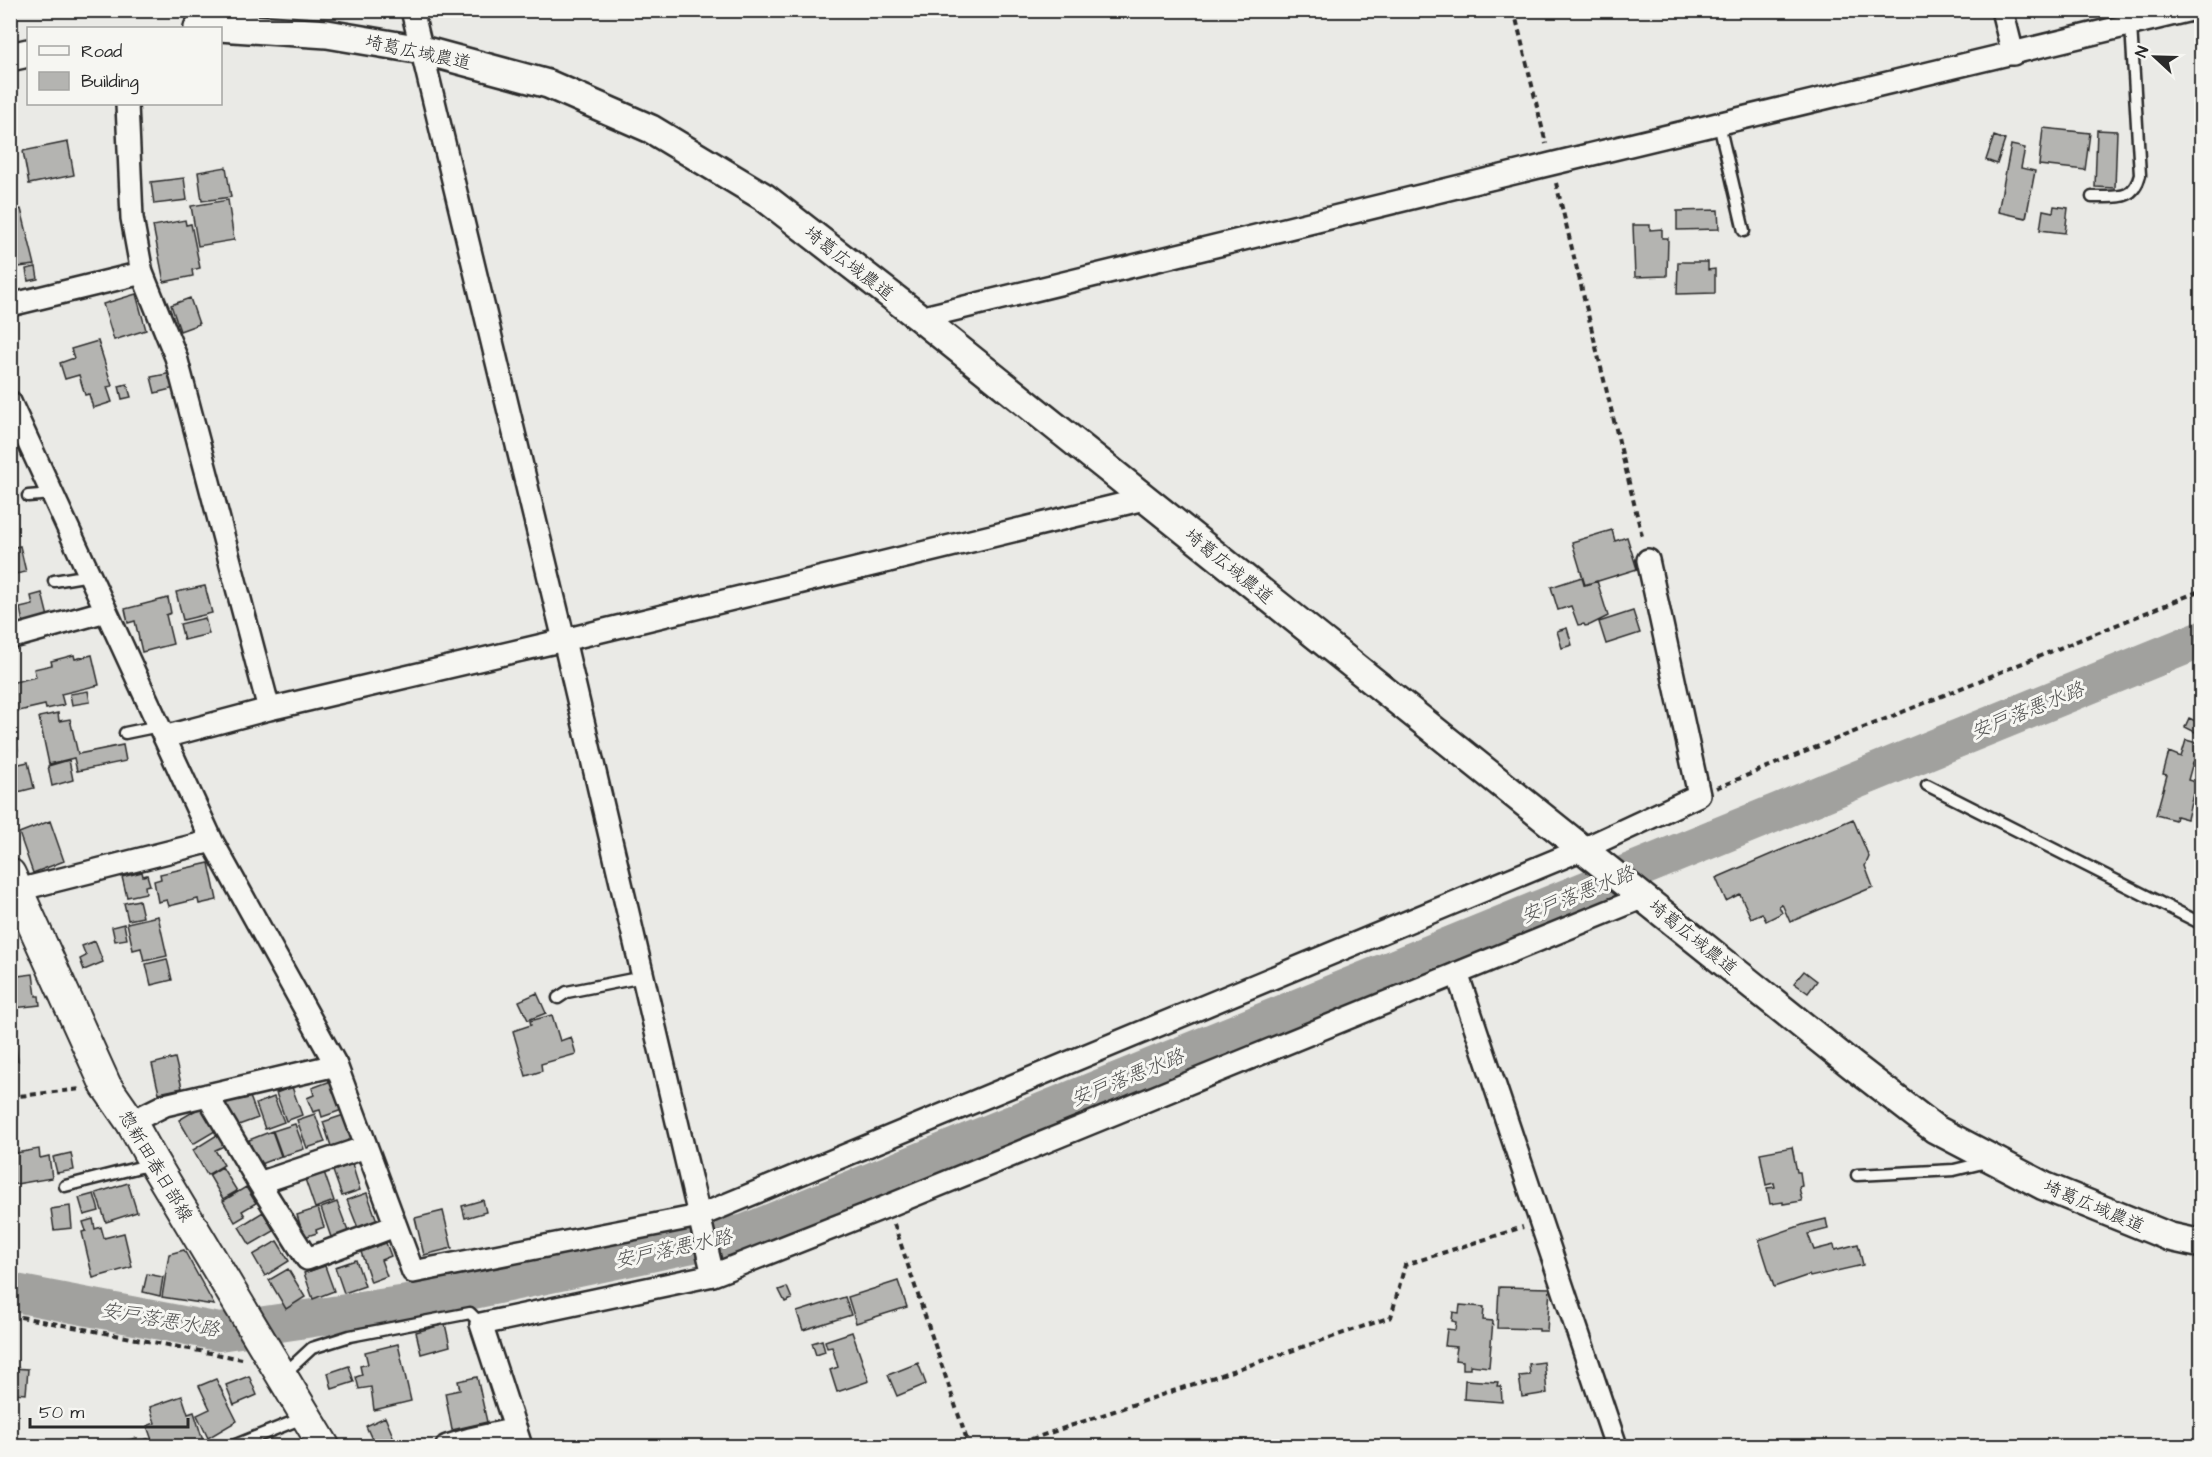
<svg xmlns="http://www.w3.org/2000/svg" width="2212" height="1457" viewBox="0 0 2212 1457" font-family="'Architects Daughter','Klee One',sans-serif">
<style>
.lines{fill:none;stroke-linecap:round;stroke-linejoin:round}
.river{stroke:#a1a19e;stroke-width:38}
.building{fill:#b4b4b1;stroke:#2b2b2b;stroke-width:1.5}
.service-casing{stroke:#2b2b2b;stroke-width:15}
.minor-casing{stroke:#2b2b2b;stroke-width:26}
.tertiary-casing{stroke:#2b2b2b;stroke-width:32}
.secondary-casing{stroke:#2b2b2b;stroke-width:34}
.path{stroke:#2b2b2b;stroke-width:4;stroke-dasharray:6 4.5;stroke-linecap:butt}
.service{stroke:#f6f6f2;stroke-width:10}
.minor{stroke:#f6f6f2;stroke-width:21}
.tertiary{stroke:#f6f6f2;stroke-width:27}
.secondary{stroke:#f6f6f2;stroke-width:30}
.labels{text-anchor:middle;stroke-width:6;stroke-linejoin:round;paint-order:stroke}
.street-label{font-size:18px;fill:#2b2b2b;stroke:#f6f6f2}
.water-label{font-size:20px;font-style:italic;fill:#545453;stroke:#f6f6f2}
</style>
<rect width="100%" height="100%" fill="#eaeae6"/>
<filter id="ink" filterUnits="userSpaceOnUse"><feTurbulence type="fractalNoise" baseFrequency=".0167" numOctaves="2"/><feDisplacementMap in="SourceGraphic" scale="12" xChannelSelector="R" yChannelSelector="G"/><feConvolveMatrix kernelMatrix="1 2 1 2 8 2 1 2 1" color-interpolation-filters="sRGB"/></filter>
<g filter="url(#ink)">
<g class="lines">
<path class="river" d="M10 1292 219 1332 407 1304 745 1233 2202 639"/>
</g>
<path class="building" d="M2043 128 2090 133 2085 170 2039 165Z
M2097 130 2117 131 2115 188 2095 187Z
M1994 136 2005 140 1997 164 1986 160Z
M68 142 74 175 29 184 23 151Z
M2011 145 2025 148 2021 168 2035 171 2026 218 1998 212Z
M226 167 231 197 202 201 198 172Z
M184 178 187 200 154 204 151 182Z
M228 200 234 240 198 246 191 206Z
M2054 206 2068 208 2065 233 2040 230 2043 210 2053 212Z
M21 209 35 265 10 268V211Z
M1718 210 1719 229 1677 230V211Z
M185 220 186 225 191 224 200 268 192 270 193 276 164 282 153 226Z
M1633 225H1650V230L1662 229V238H1668L1667 276 1635 277Z
M1678 262H1708V270L1715 269V293L1677 294Z
M36 267 38 279 28 281 26 269Z
M136 294 146 330 114 340 103 304Z
M190 298 199 324 180 331 171 305Z
M98 341 112 386 107 387 112 402 93 408 89 394 85 395 79 375 65 379 60 363 74 358 71 349Z
M172 373 175 388 155 393 151 377Z
M127 384 131 397 122 399 119 386Z
M1612 530 1615 541 1627 537 1637 569 1585 585 1572 542Z
M20 546 26 572 10 575V548Z
M1582 577 1584 585 1597 581 1608 616 1590 625 1585 626 1584 624 1578 625 1571 606 1558 610 1551 587Z
M205 586 212 613 183 620 176 592Z
M42 593 48 617 23 623 20 608 33 605 31 596Z
M168 598 171 613 166 615 173 644 142 652 135 621 128 623 125 609Z
M1633 611 1640 633 1606 644 1599 622Z
M205 618 209 634 184 640 180 624Z
M1567 628 1572 645 1562 648 1557 631Z
M74 655 75 659 92 655 99 685 61 694 64 705 46 709 45 705 10 713V683L36 677 34 669 52 665 51 661Z
M88 691 90 702 72 705 70 694Z
M58 713 59 721 70 719 78 754 123 745 126 761 77 771 74 758 49 764 39 717Z
M2189 718 2202 724V767L2194 765 2195 762H2193L2188 780 2198 783 2195 795 2193 794 2187 819 2176 816 2175 820 2156 815 2167 775 2163 774 2169 752 2181 757 2186 740 2197 743 2199 734 2185 727Z
M10 724H12L18 750 10 752Z
M69 760 73 780 52 786 48 766Z
M28 762 34 788 14 793 10 780V766Z
M1853 819 1869 857 1865 866 1873 887 1790 922 1782 904 1779 906 1782 913 1766 921 1762 913 1751 918 1740 894 1726 901 1716 878Z
M50 821 64 861 33 873 19 833Z
M209 863 217 900 199 904 198 899 169 906 167 900 158 902 154 881 161 879 160 874Z
M142 872 143 876 147 875 150 885 145 886 146 893 127 897 122 877Z
M139 900 143 917 128 920 124 903Z
M158 916 167 956 144 961 141 948 133 950 127 923Z
M124 924 127 939 115 941 112 927Z
M95 941 103 962 84 970 80 959 86 956 82 946Z
M167 959 172 980 151 985 146 964Z
M1804 971 1817 981 1808 993 1794 983Z
M33 974 36 996H39L40 1005 14 1008 13 1001H10V977Z
M537 993 546 1013 528 1020 519 1001Z
M10 1009 18 1061 10 1062Z
M552 1015 560 1041 571 1037 576 1054 541 1064 542 1071 526 1076 513 1031 531 1025 530 1021Z
M175 1058 182 1088 159 1093 152 1064Z
M331 1081 342 1110 322 1117 320 1110 313 1112 307 1098 314 1095 312 1088Z
M292 1087 302 1115 286 1121 276 1093Z
M249 1094 258 1118 233 1127 225 1103Z
M274 1097 284 1122 265 1129 256 1104Z
M201 1107 215 1131 193 1144 179 1120Z
M315 1114 325 1142 307 1148 297 1120Z
M347 1114 356 1140 332 1149 323 1122Z
M295 1124 304 1149 282 1156 273 1131Z
M272 1131 281 1156 258 1165 249 1140Z
M217 1135 224 1146 215 1150 224 1165 207 1175 193 1150Z
M1792 1147 1797 1172H1800L1802 1186 1799 1187 1802 1201 1783 1204V1202L1770 1204 1767 1188 1775 1187 1774 1183 1766 1185 1760 1153Z
M39 1149 40 1158 49 1156 52 1178 10 1185V1154Z
M71 1153 74 1170 57 1173 53 1157Z
M352 1164 360 1190 342 1196 333 1171Z
M222 1167 237 1191 223 1199 209 1175Z
M324 1172 334 1201 315 1208 305 1179Z
M128 1183 137 1212 106 1222 96 1193Z
M246 1187 256 1203 242 1211 245 1216 235 1222 223 1201Z
M367 1193 377 1221 358 1228 347 1200Z
M94 1194 99 1211 84 1215 79 1198Z
M483 1200 486 1212 465 1218 462 1206Z
M337 1202 349 1234 332 1240 321 1208Z
M70 1206 72 1228 54 1230 51 1209Z
M318 1208 324 1227 316 1230 317 1233 304 1237 297 1215Z
M443 1211 452 1248 424 1255 415 1218Z
M263 1212 274 1231 250 1245 239 1227Z
M93 1219 95 1229 101 1227 104 1238 124 1233 132 1267 93 1278 82 1232 86 1231 83 1222Z
M1826 1219 1828 1229 1808 1234 1814 1250 1834 1245 1835 1250 1858 1244 1863 1265 1810 1277 1809 1275 1774 1287 1759 1240 1805 1224Z
M277 1241 289 1261 265 1276 253 1255Z
M386 1243 391 1256 381 1260 387 1276 371 1282 361 1252Z
M184 1250 214 1305 162 1297 169 1254Z
M356 1260 365 1286 344 1293 335 1267Z
M325 1266 334 1291 313 1299 304 1273Z
M288 1269 305 1297 286 1309 269 1280Z
M147 1274 163 1277 160 1296 143 1292Z
M898 1281 907 1307 856 1323 848 1297Z
M787 1287 792 1299 785 1302 779 1290Z
M1499 1287 1550 1288 1547 1331H1539V1329L1497 1328Z
M845 1297 851 1315 803 1330 797 1312Z
M1460 1305 1484 1307 1483 1320 1493 1321 1489 1367 1470 1365V1369H1463V1361L1455 1360 1457 1347 1445 1346 1447 1329 1455 1330 1456 1322 1452 1321 1453 1312 1459 1313Z
M445 1324 450 1346 421 1354 416 1332Z
M852 1332 869 1381 837 1392 830 1370 838 1367 832 1347 827 1348 825 1341Z
M822 1340 825 1352 816 1355 812 1343Z
M398 1344 411 1401 374 1410 371 1387 359 1389 356 1377 362 1375 360 1366 368 1364 365 1352Z
M1544 1362 1547 1393 1522 1397 1519 1376 1530 1375 1529 1364Z
M918 1363 926 1384 897 1396 888 1375Z
M349 1366 354 1382 332 1389 328 1373Z
M10 1368 28 1369 26 1394 13 1393 10 1423Z
M249 1376 257 1395 234 1405 226 1385Z
M477 1377 487 1422 452 1430 445 1393 460 1390 458 1381Z
M216 1379 237 1421 208 1438 197 1415 210 1409 199 1386Z
M1465 1380 1498 1382 1497 1386H1501L1502 1402 1464 1399Z
M182 1396 188 1414 194 1412 204 1444 195 1446H154L147 1426 155 1423 150 1407Z
M385 1417 397 1446H375L366 1426Z
M137 1438V1441L148 1439 149 1446H116L126 1443 125 1441Z"/>
<g class="lines">
<g class="service-casing">
<path id="service" d="M1719 124 1744 231
M2092 197C2116 196 2133 202 2140 175L2131 25
M28 496 53 494
M54 581 90 575
M125 733 159 726
M1927 785 2202 924
M558 998 567 992 643 977
M1857 1175 1954 1170 1987 1162
M65 1186 152 1164
M284 1374 312 1348 350 1336 470 1313 481 1324
M233 1446 305 1417"/>
</g>
<g class="minor-casing">
<path id="minor" d="M412 10 564 640 713 1275
M2002 10 2013 54
M127 104 132 218 142 273 176 357 269 709 564 640 1144 499
M10 305 142 273
M920 318 1551 164 2191 10
M10 402 212 841 336 1065 413 1272 699 1216 1583 849 1699 795 1648 560
M10 638 106 611
M164 737 269 709
M10 892 212 841
M1457 973 1616 1446
M207 1095 259 1183 307 1259 395 1226
M131 1122 165 1105 336 1065
M259 1183 366 1147
M447 1446 470 1439 516 1429
M521 1446 481 1324 713 1275 888 1206 1644 897"/>
</g>
<g class="tertiary-casing">
<path id="tertiary" d="M198 28 219 27 327 34 422 50 548 84 651 129 764 197 920 318 1852 1065 1935 1129 2044 1186 2170 1237 2202 1244
M10 57 28 53"/>
</g>
<g class="secondary-casing">
<path id="secondary" d="M10 874 106 1086 131 1122 154 1163 324 1446"/>
</g>
<path class="path" d="M1514 10 1546 144
M1556 183 1643 540
M1716 788 2202 590
M10 1097 81 1089
M894 1224 969 1446
M10 1315 242 1359
M1011 1446 1391 1317 1405 1265 1523 1227"/>
<use href="#service" class="service"/>
<use href="#minor" class="minor"/>
<use href="#tertiary" class="tertiary"/>
<use href="#secondary" class="secondary"/>
</g>
</g>
<g class="labels">
<g class="street-label">
<text transform="translate(418 52) rotate(12)" y="6">埼葛広域農道</text>
<text transform="translate(849 263) rotate(38)" y="6">埼葛広域農道</text>
<text transform="translate(1229 566) rotate(39)" y="6">埼葛広域農道</text>
<text transform="translate(1693 937) rotate(39)" y="6">埼葛広域農道</text>
<text transform="translate(156 1166) rotate(59)" y="6">惣新田春日部線</text>
<text transform="translate(2094 1206) rotate(23)" y="6">埼葛広域農道</text>
</g>
<g class="water-label">
<text transform="translate(2027 710) rotate(-22)" y="7">安戸落悪水路</text>
<text transform="translate(1577 894) rotate(-22)" y="7">安戸落悪水路</text>
<text transform="translate(1127 1077) rotate(-22)" y="7">安戸落悪水路</text>
<text transform="translate(673 1248) rotate(-12)" y="7">安戸落悪水路</text>
<text transform="translate(160 1319) rotate(10)" y="7">安戸落悪水路</text>
</g>
</g>
<rect width="2212" height="1457" fill="none" stroke="#f6f6f2" stroke-width="36"/>
<rect x="18" y="18" width="2176" height="1421" fill="none" stroke="#2b2b2b" stroke-width="2" filter="url(#ink)"/>
<rect x="27" y="27" width="195" height="78" fill="#f6f6f2" stroke="#a5a5a2" stroke-width="1.5"/>
<rect x="39" y="46" width="30" height="9" fill="#f6f6f2" stroke="#a5a5a2" stroke-width="1.5"/>
<text x="81" y="57" font-size="18" fill="#2b2b2b">Road</text>
<rect x="39" y="72" width="30" height="18" fill="#b4b4b1" stroke="#a5a5a2" stroke-width="1.5"/>
<text x="81" y="87" font-size="18" fill="#2b2b2b">Building</text>
<g transform="translate(2155 57) rotate(292)" stroke="#f6f6f2" stroke-width="4.5" paint-order="stroke">
<path d="M0-4.5L10 22L0 15L-10 22Z" fill="#2b2b2b"/>
<text y="-9" font-size="16" font-weight="bold" text-anchor="middle" fill="#2b2b2b">N</text>
</g>
<path d="M30 1418v9h158v-9" fill="none" stroke="#2b2b2b" stroke-width="3"/>
<text x="39" y="1418" font-size="18" fill="#2b2b2b" stroke="#f6f6f2" stroke-width="4.5" paint-order="stroke">50 m</text>
</svg>
